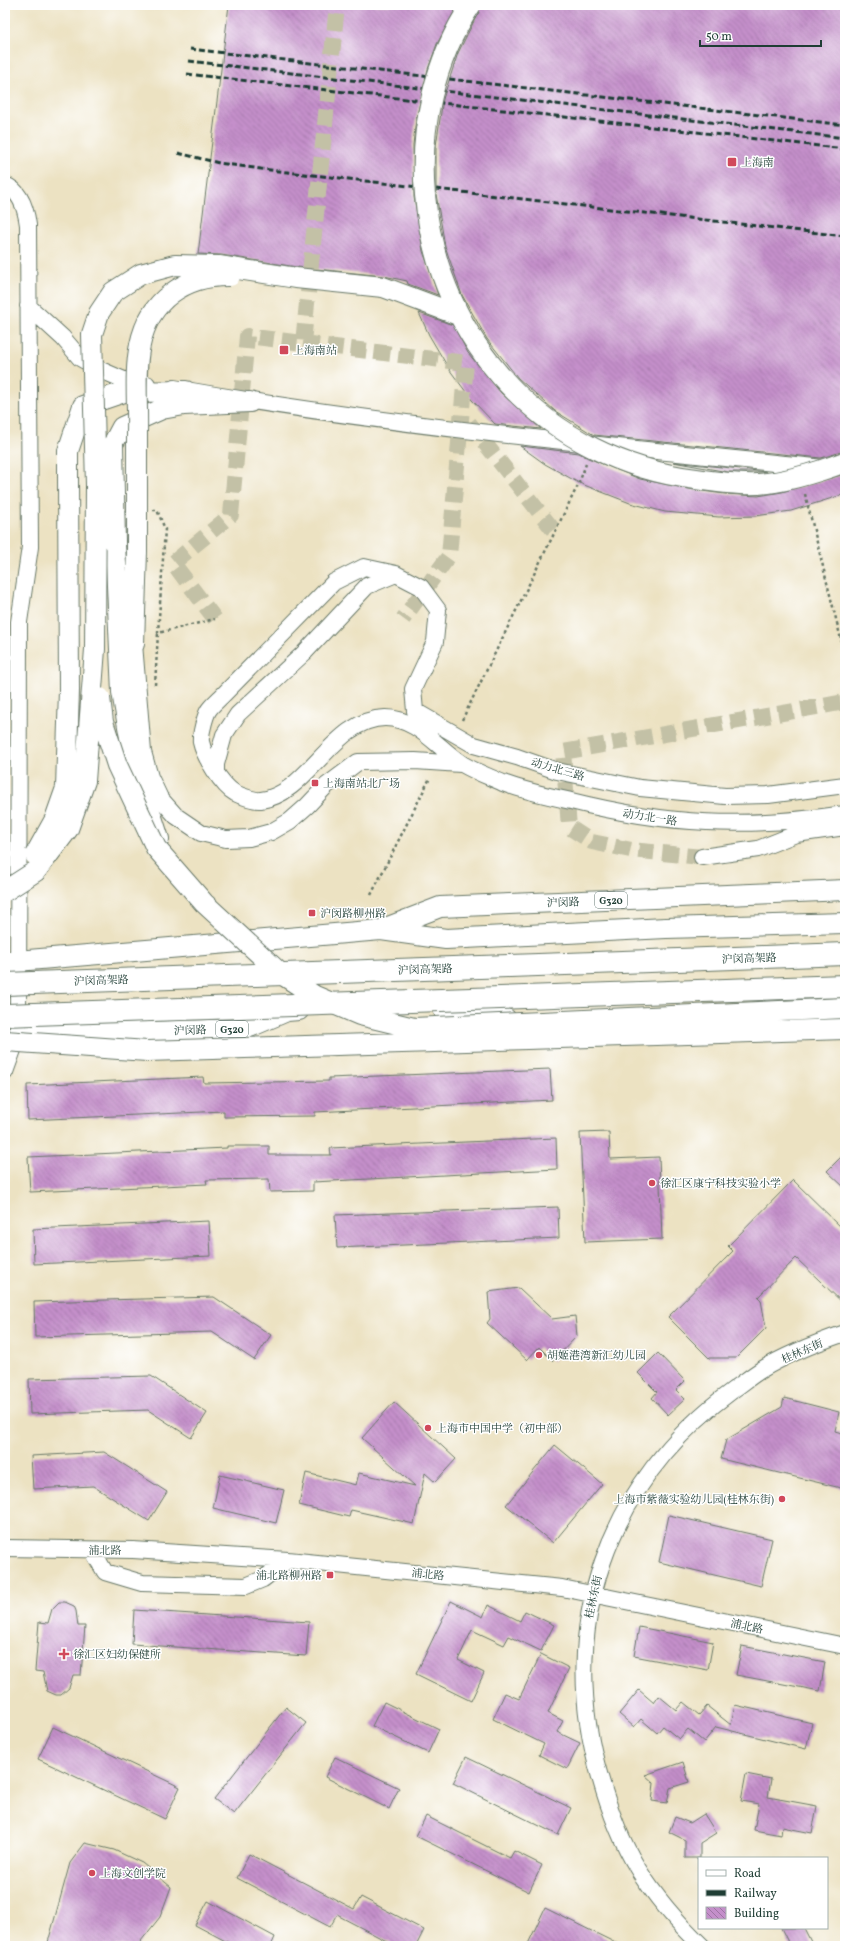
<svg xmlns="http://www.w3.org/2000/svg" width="850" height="1951" viewBox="0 0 850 1951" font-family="Vollkorn,'Noto Serif SC',serif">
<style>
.building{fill:url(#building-back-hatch)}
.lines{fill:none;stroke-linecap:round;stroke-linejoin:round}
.minor-tunnel{stroke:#c3c1a6;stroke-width:16;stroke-dasharray:16 8;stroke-linecap:butt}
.minor-casing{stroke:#677766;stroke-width:18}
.major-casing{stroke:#677766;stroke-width:22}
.path{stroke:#677766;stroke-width:2.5;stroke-dasharray:3 3;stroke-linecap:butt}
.minor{stroke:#fff;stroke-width:16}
.major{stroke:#fff;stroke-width:20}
.rail{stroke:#1f3d34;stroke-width:3;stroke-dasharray:6 3;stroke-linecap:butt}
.major-bridge-casing{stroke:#677766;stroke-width:22;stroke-linecap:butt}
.highway-bridge-casing{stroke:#677766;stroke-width:24;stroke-linecap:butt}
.path-bridge{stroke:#677766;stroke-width:2.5;stroke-dasharray:3 3;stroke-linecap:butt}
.major-bridge{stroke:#fff;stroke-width:20}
.highway-bridge{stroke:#fff;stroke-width:22}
.poi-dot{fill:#d1495b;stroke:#fff;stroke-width:1.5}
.labels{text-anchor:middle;stroke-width:3;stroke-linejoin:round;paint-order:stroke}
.shield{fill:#fff;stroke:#627771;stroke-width:1}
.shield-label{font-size:10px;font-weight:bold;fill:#1f3d34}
.poi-label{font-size:11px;fill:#1f3d34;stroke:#fff;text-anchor:start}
.street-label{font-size:11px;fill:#1f3d34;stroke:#fff}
</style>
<defs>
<pattern id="building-back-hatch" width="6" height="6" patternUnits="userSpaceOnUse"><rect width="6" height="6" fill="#c48fca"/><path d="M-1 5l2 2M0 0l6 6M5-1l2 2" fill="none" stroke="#9f76a5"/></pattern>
</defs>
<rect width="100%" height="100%" fill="#fff"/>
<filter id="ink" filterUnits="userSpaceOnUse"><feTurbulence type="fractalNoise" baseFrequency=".025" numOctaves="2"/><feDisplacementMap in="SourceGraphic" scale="8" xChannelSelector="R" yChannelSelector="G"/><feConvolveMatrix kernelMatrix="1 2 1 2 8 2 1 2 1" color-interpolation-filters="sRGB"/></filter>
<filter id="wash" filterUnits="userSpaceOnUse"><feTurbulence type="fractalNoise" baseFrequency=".012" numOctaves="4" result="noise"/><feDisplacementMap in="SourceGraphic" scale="16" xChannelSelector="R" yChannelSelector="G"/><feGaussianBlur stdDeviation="0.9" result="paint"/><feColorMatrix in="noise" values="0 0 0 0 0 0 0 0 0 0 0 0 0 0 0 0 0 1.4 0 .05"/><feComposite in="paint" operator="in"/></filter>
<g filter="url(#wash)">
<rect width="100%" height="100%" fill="#ece2c2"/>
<g id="blocks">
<path class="building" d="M229 5H458L437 44 428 69 416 119 413 145 414 197 423 251 438 295 408 284 407 281 384 276 297 267 221 255 198 254Z
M482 5H845V451L821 458 594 435 555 411 518 378 487 339 462 295 445 246 436 194V146L443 99 458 53Z
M419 313 453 325 468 353 501 393 541 429 495 424 472 400 449 369 429 335Z
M520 446 579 453 588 458 640 479 694 490 725 494 758 496 782 492 845 474V494L791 511 755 516 719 517 665 512 630 503 579 483 545 464Z
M673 462 741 469 766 472H728Z
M550 1069 552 1100 315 1112V1116L224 1117V1111L28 1120 27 1085 203 1077 204 1083 329 1081V1078Z
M609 1132 610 1159 659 1157 662 1239 585 1242 580 1133Z
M556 1138 557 1169 313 1182V1191L270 1192 269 1179 206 1180 207 1184 30 1192 28 1157 227 1148V1146H269V1155H331L330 1148Z
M845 1153V1188L827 1171Z
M793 1180 845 1231V1305L796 1258 758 1297 761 1300 766 1328 736 1358H709L668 1317 733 1251 728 1246Z
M558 1207 559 1238 337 1248 335 1215Z
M209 1221 211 1256 34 1264 33 1229Z
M519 1288 552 1319 575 1316 577 1336 553 1361 539 1347 527 1360 487 1323 490 1319 488 1292Z
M214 1297 271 1335 254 1360 212 1332 35 1337 34 1302Z
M658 1353 685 1381 676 1390 685 1399 668 1415 652 1398 657 1392 638 1373Z
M151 1376 207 1413 191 1438 148 1410 30 1414 29 1379Z
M784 1398 839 1412 835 1431 845 1434V1489L721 1459 726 1440 782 1407Z
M394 1402 456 1459 435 1482 425 1473 414 1524 351 1510 349 1517 299 1505 306 1473 356 1485 359 1473 415 1486 362 1438Z
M555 1445 602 1484 553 1543 506 1505Z
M104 1452 167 1492 149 1521 93 1486 33 1489 31 1456Z
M220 1475 284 1490 276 1523 213 1508Z
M669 1515 772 1539 761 1586 659 1562Z
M451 1601 483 1617 488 1605 520 1621 525 1611 554 1625 541 1651 509 1636 504 1645 472 1630 458 1660 484 1673 471 1701 416 1674Z
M59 1602H65L74 1606 76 1611 78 1626H85L81 1675H73L69 1688 61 1695H56L47 1691 43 1672 35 1671 39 1622 48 1623 52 1609Z
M134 1610 309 1622 306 1656 132 1644Z
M639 1627 713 1642 708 1670 634 1656Z
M742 1646 825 1662 820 1691 736 1675Z
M541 1654 569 1668 548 1713 563 1721 557 1732 580 1743 567 1769 539 1755 544 1744 493 1719 505 1693 519 1699Z
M639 1690 654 1703 659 1696 676 1710 683 1702 699 1715 707 1706 731 1725 735 1705 812 1723 806 1749 716 1727 704 1742 688 1729 679 1739 663 1726 657 1733 641 1719 634 1727 619 1714Z
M384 1702 439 1729 428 1753 372 1726Z
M286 1707 306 1723 234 1814 214 1799Z
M53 1727 180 1787 165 1819 38 1759Z
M335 1757 399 1788 389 1809 325 1777Z
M466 1757 571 1808 558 1835 453 1783Z
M683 1762 689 1782 670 1788 667 1803 652 1801 654 1783 645 1775Z
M746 1774 771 1779 768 1797 817 1806 812 1833 782 1827 781 1835 754 1830 759 1804 741 1801Z
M704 1814 716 1833 700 1843V1858H685V1840L669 1832 675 1817 690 1823Z
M426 1816 510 1858 514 1851 542 1865 529 1892 416 1836Z
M85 1843 114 1850 142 1863 171 1887 160 1917 137 1946H47L70 1863Z
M249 1854 354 1909 361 1897 424 1930 416 1946H396L337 1915 330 1927 237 1878Z
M208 1901 275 1937 271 1946H235L195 1925Z
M545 1908 622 1946H527Z
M781 1928H804L813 1946H790Z"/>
</g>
</g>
<g filter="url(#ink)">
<use href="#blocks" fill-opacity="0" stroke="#677766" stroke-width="1"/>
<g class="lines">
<path class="minor-tunnel" d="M303 343 466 363 449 556 403 619
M469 423 555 532
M215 619 173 563 231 515 247 336 303 343 337 5
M702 857 631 850 592 842 569 827 563 752 845 702"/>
<g class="minor-casing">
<path id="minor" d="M5 185C21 191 26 210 28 225L30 547 19 622 18 1036 5 1072
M28 306 63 338 80 358 101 370 124 380 147 384
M174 388C389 426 606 446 824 468
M134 644 143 752 150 777 160 798 176 816 201 833 226 839 249 838 271 832 290 821 307 806 326 786 358 762 415 761 461 764
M216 773V764L224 735 238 714 304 653 367 586 396 574
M845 785 768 795 725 796 640 788 557 771 517 757 474 745 415 711 413 689 435 642 438 610 421 587 396 574 364 567 334 582 221 697C217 701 211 706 208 711 205 717 200 735 201 742 204 756 222 786 235 793 241 796 255 801 261 800 307 795 334 718 385 718 418 718 438 749 464 765 476 772 490 777 503 783 524 791 548 796 571 801 667 825 746 829 845 814
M702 857 758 849 796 834 845 827
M5 1548 133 1550 288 1560 562 1588 845 1646
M92 1550 105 1572 142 1583 246 1586 263 1579 288 1560
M702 1946C678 1923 656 1898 638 1869 621 1841 609 1809 600 1777 556 1627 607 1482 733 1390 742 1384 751 1376 761 1370 787 1354 816 1343 845 1333"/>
</g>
<g class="major-casing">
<path id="major" d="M113 444 122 427 162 409 184 405 250 402
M68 474V451L83 406 124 392 186 391
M115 543 122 692 137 778 148 805 159 839
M134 644 137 551
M383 929 440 907 845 890
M5 962 381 930 446 939 666 928 845 923
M775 999 845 997
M443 1009 506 1019
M31 1035 245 1029 287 1011 299 1010"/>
</g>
<path class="path" d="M153 510H157L165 529 158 633 215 619
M5 573 8 583
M837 623 845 656
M155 685 158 633
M462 720 579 483 586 464
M371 895 430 778"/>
<use href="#minor" class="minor"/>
<use href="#major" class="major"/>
<path class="rail" d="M190 49 845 125
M189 61 845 138
M187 74 845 149
M178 153 219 163 261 169 845 236"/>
<g class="major-bridge-casing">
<path id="major-bridge" d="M471 5C434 60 419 130 425 195 438 344 547 460 696 479 716 482 737 485 758 484 787 482 818 472 845 462
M113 444 115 543
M137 551C137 512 137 472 137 433 138 405 134 372 140 345 149 300 185 275 230 276
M100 698 103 722 117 765 156 848 204 903 280 973 315 996 360 1015 414 1028 845 1008
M35 855 55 819 66 788 69 690 68 474
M5 891 36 871 68 829 85 781 95 649 96 485 92 334 99 313 113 292 141 274 175 265 219 266 296 278 383 287 458 315
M5 1041 147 1051 845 1029"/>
</g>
<g class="highway-bridge-casing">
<path id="highway-bridge" d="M5 984 845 954
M5 1015 845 986"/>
</g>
<path class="path-bridge" d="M805 494 837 623"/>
<use href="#major-bridge" class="major-bridge"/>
<use href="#highway-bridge" class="highway-bridge"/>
</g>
</g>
<g class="poi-dot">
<rect x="727" y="157" width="10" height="10" rx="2"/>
<rect x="279" y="345" width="10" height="10" rx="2"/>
<rect x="311" y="779" width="8" height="8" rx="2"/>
<rect x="308" y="909" width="8" height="8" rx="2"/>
<circle cx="652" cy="1183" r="4"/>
<circle cx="539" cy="1355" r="4"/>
<circle cx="428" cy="1428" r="4"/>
<circle cx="782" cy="1499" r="4"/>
<rect x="326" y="1571" width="8" height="8" rx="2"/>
<path d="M62 1648h4v4h4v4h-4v4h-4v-4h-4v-4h4z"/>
<circle cx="92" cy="1873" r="4"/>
</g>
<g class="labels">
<g class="shield">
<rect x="595" y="892" width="32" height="16" rx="3"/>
<rect x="216" y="1021" width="32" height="16" rx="3"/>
</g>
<g class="shield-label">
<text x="611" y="904">G320</text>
<text x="232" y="1033">G320</text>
</g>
<g class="poi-label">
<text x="741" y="166">上海南</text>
<text x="293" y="354">上海南站</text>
<text x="323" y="787">上海南站北广场</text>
<text x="320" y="917">沪闵路柳州路</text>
<text x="660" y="1187">徐汇区康宁科技实验小学</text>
<text x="547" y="1359">胡姬港湾新汇幼儿园</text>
<text x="436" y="1432">上海市中国中学（初中部）</text>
<text x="774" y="1503" text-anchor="end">上海市紫薇实验幼儿园(桂林东街)</text>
<text x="322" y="1579" text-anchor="end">浦北路柳州路</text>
<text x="73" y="1658">徐汇区妇幼保健所</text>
<text x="100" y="1877">上海文创学院</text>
</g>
<g class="street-label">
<text transform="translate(558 769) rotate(16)" y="4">动力北三路</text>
<text transform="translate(650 817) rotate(9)" y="4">动力北一路</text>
<text transform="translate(563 902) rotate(-2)" y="4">沪闵路</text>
<text transform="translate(749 958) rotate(-2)" y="4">沪闵高架路</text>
<text transform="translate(425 969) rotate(-2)" y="4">沪闵高架路</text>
<text transform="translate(101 980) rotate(-2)" y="4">沪闵高架路</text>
<text transform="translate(190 1030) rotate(-2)" y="4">沪闵路</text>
<text transform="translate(802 1351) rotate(-24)" y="4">桂林东街</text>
<text x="105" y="1554">浦北路</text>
<text transform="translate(428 1574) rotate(6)" y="4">浦北路</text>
<text transform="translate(593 1597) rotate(-78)" y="4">桂林东街</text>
<text transform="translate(747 1626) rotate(12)" y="4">浦北路</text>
</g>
</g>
<rect width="850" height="1951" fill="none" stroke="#fff" stroke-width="20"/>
<rect x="698" y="1857" width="130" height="72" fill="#ffffff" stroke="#a5b1ae"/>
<rect x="706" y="1870" width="20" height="6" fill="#ffffff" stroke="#a5b1ae"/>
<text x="734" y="1877" font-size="12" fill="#1f3d34">Road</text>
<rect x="706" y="1890" width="20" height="6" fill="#1f3d34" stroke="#a5b1ae"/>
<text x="734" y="1897" font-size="12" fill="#1f3d34">Railway</text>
<rect x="706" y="1907" width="20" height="12" fill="url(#building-back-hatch)" stroke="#a5b1ae"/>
<text x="734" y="1917" font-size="12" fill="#1f3d34">Building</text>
<path d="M700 40v6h121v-6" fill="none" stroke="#1f3d34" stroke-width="2"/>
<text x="706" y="40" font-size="12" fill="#1f3d34" stroke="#ffffff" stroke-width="3" paint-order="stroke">50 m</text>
</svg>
